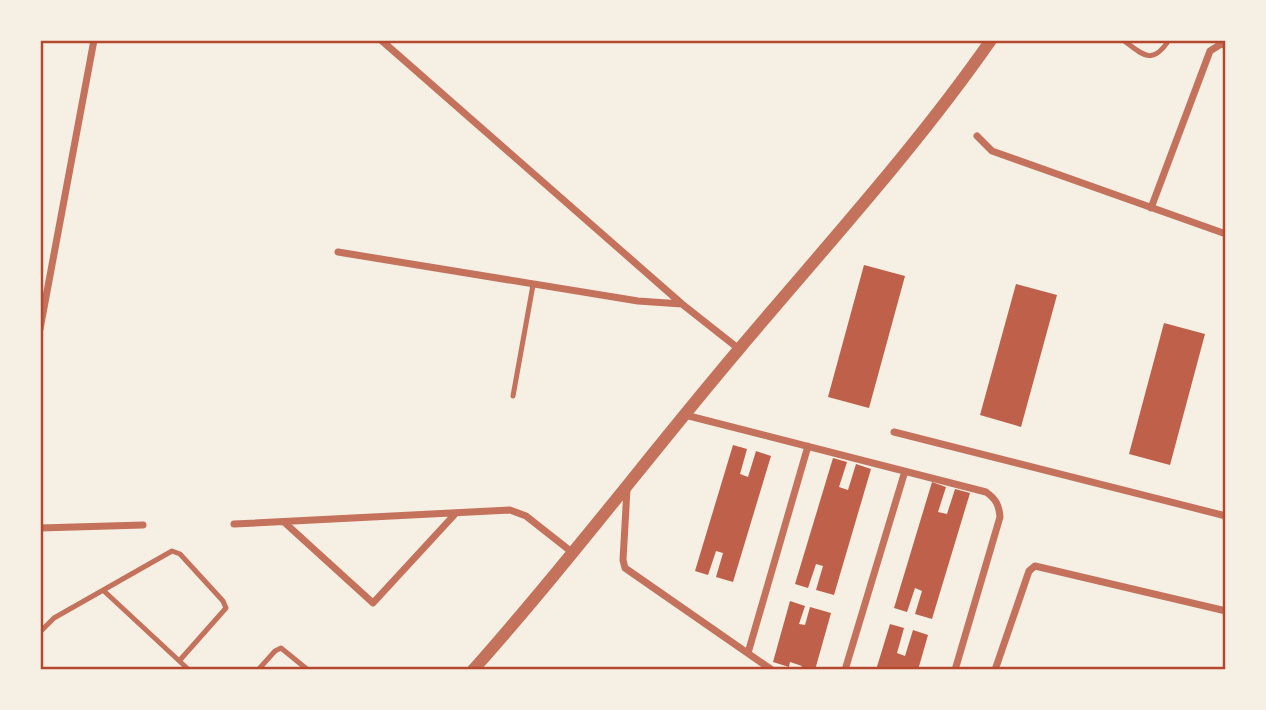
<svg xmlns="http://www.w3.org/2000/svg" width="1266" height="710" viewBox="0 0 1266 710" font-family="Mulish,sans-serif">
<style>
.building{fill:#bf614a}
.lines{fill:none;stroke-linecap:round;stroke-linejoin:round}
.service{stroke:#c5725c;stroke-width:5}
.minor{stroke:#c5725c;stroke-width:7}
.tertiary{stroke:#c5725c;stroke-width:12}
.neatline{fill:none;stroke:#b5482f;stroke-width:2.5}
</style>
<rect width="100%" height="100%" fill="#f6efe4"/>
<path class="building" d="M864 265 905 276 869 408 828 397Z
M1016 284 1057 295 1021 427 980 415Z
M1164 323 1205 334 1170 465 1129 454Z
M733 445 747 449 740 474 748 477 756 451 771 456 733 582 716 577 723 553 716 551 708 575 695 571Z
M833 458 847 462 839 487 848 490 856 464 871 469 834 595 816 590 823 566 816 564 808 588 795 584Z
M932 482 946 487 938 512 947 514 955 489 970 493 932 619 915 614 922 591 915 588 907 612 894 608Z
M790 601 805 606 799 624 805 625 810 607 831 613 815 670H800L802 666 790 662 789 667 773 662Z
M890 624 904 628 897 653 905 656 913 630 928 635 918 670H876Z"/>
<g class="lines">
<path class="service" d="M1123 40C1143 55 1152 66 1169 40
M513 396 533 285
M104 591 189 670
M40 632 54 618 172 551 180 554 223 601 226 608 180 660
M258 670 275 651 281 648 308 670"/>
<path class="minor" d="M381 40 682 304 739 349
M977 136 992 151 1226 234
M1151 208 1210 51 1221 44 1226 46
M338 252 638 301 682 304
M40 329 94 40
M685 415 986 492C996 499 999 505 1000 517L955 670
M894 432 1226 516
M627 489 623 560 625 568 772 670
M284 522 373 603 456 513
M234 524 510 510 526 516 573 553
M40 528 143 525
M748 653 808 446
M845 670 905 471
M995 670 1029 571 1035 566 1226 611"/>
<path class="tertiary" d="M473 670C566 566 650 454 740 348 825 247 915 149 991 40"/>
</g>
<rect width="1266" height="710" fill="none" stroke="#f6efe4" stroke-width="84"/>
<rect x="42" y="42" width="1182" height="626" class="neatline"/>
</svg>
